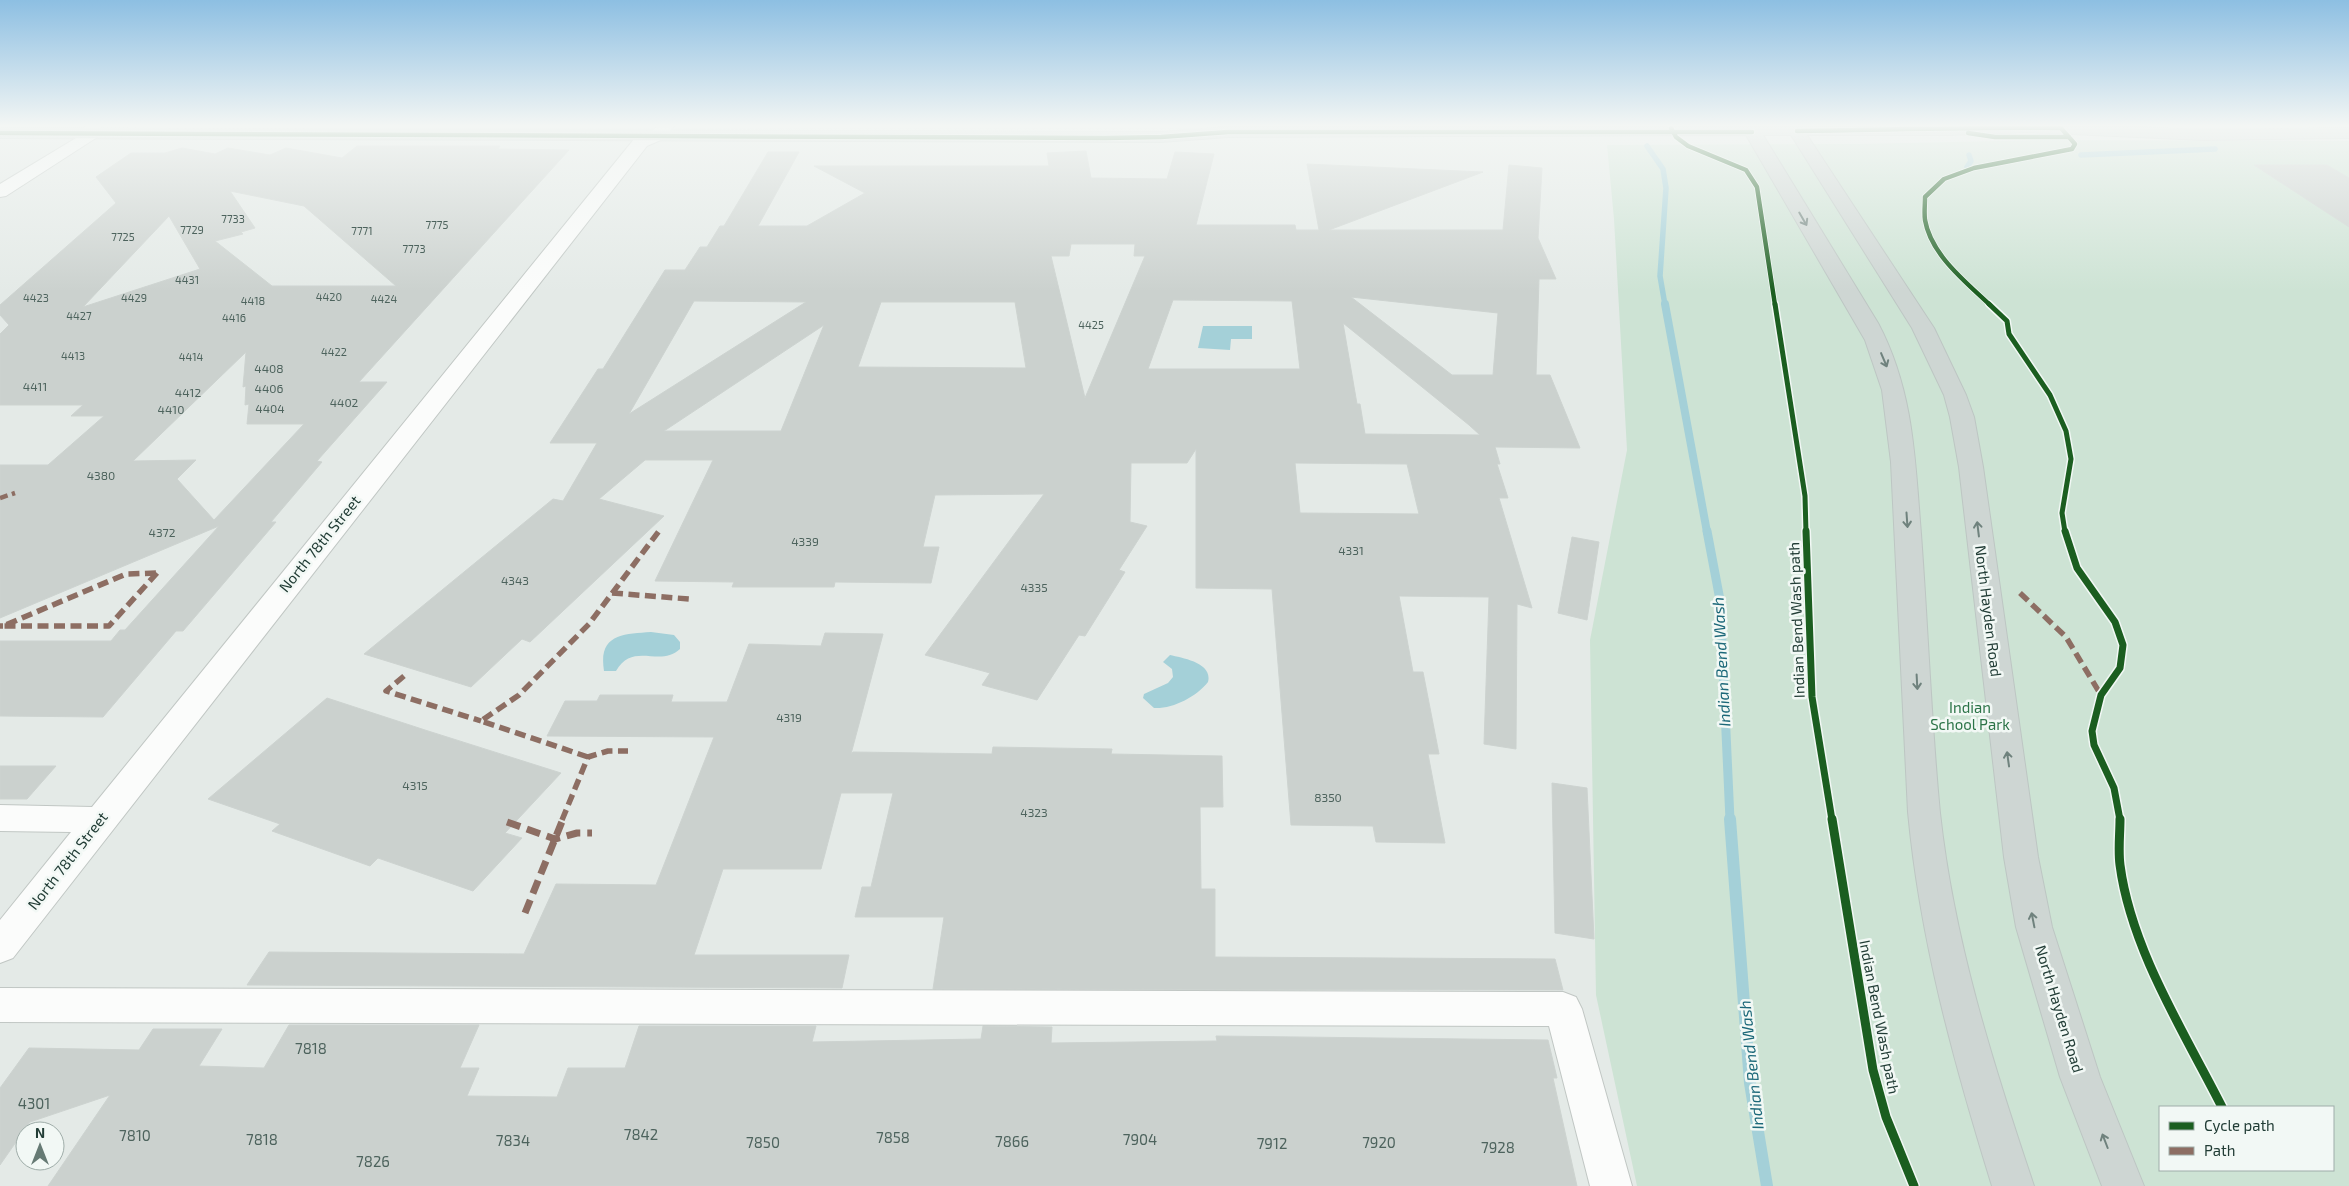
<svg xmlns="http://www.w3.org/2000/svg" width="2349" height="1186" viewBox="0 0 2349 1186" font-family="'Exo 2',sans-serif">
<style>
.green{fill:#cde3d4;fill-rule:evenodd}
.water{fill:#a4d0d8}
.lines{fill:none;stroke-linecap:round;stroke-linejoin:round}
.stream-far3{stroke:#a4d0d8;stroke-width:5.5}
.stream-far2{stroke:#a4d0d8;stroke-width:8}
.stream-far1{stroke:#a4d0d8;stroke-width:9}
.stream{stroke:#a4d0d8;stroke-width:12}
.building{fill:#cbd1ce;stroke:#cdd3d0;fill-rule:evenodd}
.minor-casing{stroke:#c1c7c4;stroke-width:2}
.major-casing{stroke:#bdc6c3;stroke-width:2}
.minor{fill:#fbfcfb;fill-rule:evenodd}
.major{fill:#ced6d3;fill-rule:evenodd}
.quiet-far2{stroke:#8d6e63;stroke-width:4.5;stroke-dasharray:8 4.5;stroke-linecap:butt}
.quiet-far1{stroke:#8d6e63;stroke-width:5.5;stroke-dasharray:11 5.5;stroke-linecap:butt}
.quiet{stroke:#8d6e63;stroke-width:7;stroke-dasharray:14 7;stroke-linecap:butt}
.cycleway-far3-casing{stroke:#f2f8f5;stroke-width:6}
.cycleway-far2-casing{stroke:#f2f8f5;stroke-width:8}
.cycleway-far1-casing{stroke:#f2f8f5;stroke-width:10}
.cycleway-casing{stroke:#f2f8f5;stroke-width:12}
.cycleway-far3{stroke:#1b5e20;stroke-width:4.5}
.cycleway-far2{stroke:#1b5e20;stroke-width:5}
.cycleway-far1{stroke:#1b5e20;stroke-width:7}
.cycleway{stroke:#1b5e20;stroke-width:9}
.oneway{stroke:#6f827d}
.labels{text-anchor:middle;stroke-width:5;stroke-linejoin:round;paint-order:stroke}
.far-number-label{font-size:11px;fill:#4d635d}
.number-label{font-size:12px;fill:#4d635d}
.street-label{font-size:15px;fill:#223d36;stroke:#f2f8f5}
.park-label{font-size:15px;fill:#2c7448;stroke:#f2f8f5}
.near-number-label{font-size:15px;fill:#4d635d}
.water-label{font-size:16px;font-style:italic;fill:#1c6879;stroke:#f2f8f5}
</style>
<rect width="100%" height="100%" fill="#e4eae7"/>
<path class="green" d="M2043 140 2349 141V1186H1637L1596 995 1590 640 1627 450 1614 219 1607 145 1859 144ZM2160 1107H2333V1170H2160Z"/>
<path class="water" d="M1203 326H1252V339H1231L1230 350 1198 348Z
M651 632 674 635 680 642V649C660 668 633 641 616 671H604C598 634 623 634 651 632Z
M1170 655C1183 658 1213 663 1208 682 1196 697 1173 709 1154 708L1143 698 1144 694 1168 683 1173 677 1172 669 1163 662Z"/>
<g class="lines">
<path class="stream-far3" d="M1647 146 1663 169 1666 188 1660 276 1665 305
M2081 155 2215 149
M1967 167 1971 161 1969 155"/>
<path class="stream-far2" d="M1665 304 1707 532"/>
<path class="stream-far1" d="M1707 531 1720 600 1730 820"/>
<path class="stream" d="M1730 819 1750 1083 1767 1186"/>
</g>
<path class="building" d="M357 146H500L498 149 569 150 359 382H387L317 461 322 462 271 522H276L183 631H176L103 717 0 716V641H111L120 630H125L219 526 0 618V465H48L104 416H71L83 405H0V334L9 325 0 315V305L116 203 96 177 131 153H165L182 148 215 154 228 148 270 155 286 148 342 158ZM230 191 304 206 396 286H272L215 241 243 234 241 232 255 228ZM169 216 200 269 83 307 152 234ZM246 352 243 387 246 386 245 405 249 404 247 424H304L214 520 177 479 196 460 133 461Z
M1086 151 1091 178 1167 179 1175 152 1214 154 1196 225H1295L1296 230H1319L1307 164 1483 172 1329 230H1503L1509 165 1542 168 1538 238 1556 279H1539L1536 375H1550L1580 448 1495 447 1500 464H1497L1508 498H1499L1532 608 1517 604 1516 749 1484 744 1489 597 1399 596 1413 672H1423L1439 754H1428L1445 843 1376 842 1373 826 1291 825 1272 589 1196 588V449L1187 463H1131L1130 522 1147 526 1119 570 1125 572 1085 636 1079 635 1037 700 982 685 990 673 925 655 1044 494 935 495 923 547H939L931 583 835 582 834 587H732L734 582 655 581 713 460H645L599 499 664 516 530 642 522 639 471 687 364 654 553 499 563 501 597 443H550L598 369H603L665 270H685L700 247H707L720 226H724L768 152H799L758 226H807L865 193 814 166H1049L1047 153ZM1071 244H1135L1134 256H1145L1085 398 1051 256H1069ZM1351 297 1498 313 1493 375H1452ZM1173 300 1292 301 1300 369H1148ZM694 301 806 302 629 414ZM881 302H1015L1026 368 858 367ZM1343 323 1469 425 1480 435 1365 434 1360 404H1357ZM824 325 781 431H664ZM1295 463 1407 464 1419 514 1300 513Z
M2254 165H2327L2349 178V227Z
M1572 537 1599 542 1587 620 1558 613Z
M825 633 883 634 851 754 853 752 992 754 993 747 1112 749 1111 754 1222 756 1223 807H1200L1201 889H1215V957L1555 959 1563 990 933 989 944 917H855L862 887H871L893 793H841L821 869H723L694 955H849L842 988 247 985 269 952 524 954 556 884 656 885 714 737 547 736 565 701H597L600 695H673L671 702H727L749 644 821 646Z
M327 698 425 730 561 773 505 833 522 838 473 891 378 858 370 866 272 831 280 824 208 799Z
M0 766H56L27 799H0Z
M1552 783 1587 788 1594 939 1555 933Z
M289 1025H479L460 1068H479L467 1096 557 1097 568 1068H625L639 1026H816L812 1042 981 1039 983 1026 1052 1027 1051 1043 1217 1041 1216 1036 1548 1040 1557 1078H1553L1577 1186H48L110 1095 30 1122 0 1165V1088L29 1048 139 1050 153 1029H222L199 1066 264 1068Z"/>
<g class="lines">
<g class="minor-casing">
<path id="minor" d="M85 126H101L102 134 6 196 0 197V184L86 132Z
M657 126H674L663 139 647 146 13 958 0 963V920L71 832 0 831V805L92 807 635 138 651 133Z
M0 988 1563 992 1576 997 1582 1009 1632 1186H1590L1549 1026 0 1022Z"/>
</g>
<g class="major-casing">
<path id="major" d="M2109 126 2203 130 2349 128V138L2203 140 2027 132 1950 135H1807L1934 328 1966 395 1974 417 1983 467 2038 857 2052 927 2100 1077 2144 1186H2102L2060 1077 2016 927 2004 857 1959 467 1950 417 1944 395 1912 328 1791 135H1763L1878 323C1914 391 1915 460 1921 534 1928 627 1931 720 1940 813 1954 941 1993 1064 2034 1186H1992C1954 1063 1920 941 1908 812L1891 462 1882 390 1865 340 1746 135 1228 137 1161 142 0 138V128L1161 132 1228 127Z"/>
</g>
<use href="#minor" class="minor"/>
<use href="#major" class="major"/>
<path class="quiet-far2" d="M0 498 15 493"/>
<path class="quiet-far1" d="M157 573 109 626H3L126 574Z
M612 593 689 599
M2020 593 2066 637 2101 695
M0 626H3
M404 676 386 691 481 721
M588 757 481 721 519 695 589 624 659 531
M562 820 588 757 608 751H628"/>
<path class="quiet" d="M507 822 555 839 577 833H592
M525 913 563 819"/>
<g class="cycleway-far3-casing">
<path id="cycleway-far3" d="M1671 128 1676 137 1688 146 1746 170 1757 187 1775 305
M1797 131C1885 130 1973 127 2061 128
M0 133 1105 138 1161 137 1228 132H1752
M1968 133 1995 137H2069
M1990 305C1966 282 1931 255 1925 220 1924 213 1925 205 1925 197L1944 179 1974 168 2072 149 2075 144 2059 126"/>
</g>
<g class="cycleway-far2-casing">
<path id="cycleway-far2" d="M1775 304 1805 496 1806 532
M1989 304 2007 321 2009 334 2050 395 2066 431 2071 459 2062 513 2065 532"/>
</g>
<g class="cycleway-far1-casing">
<path id="cycleway-far1" d="M1806 531 1812 697 1832 820
M2065 531 2077 568 2115 622 2123 645 2120 668 2101 695 2092 731 2094 745 2114 788 2120 820"/>
</g>
<g class="cycleway-casing">
<path id="cycleway" d="M1832 819 1873 1070 1886 1117 1914 1186
M2120 819C2120 834 2118 850 2120 865 2131 949 2184 1032 2222 1107"/>
</g>
<use href="#cycleway-far3" class="cycleway-far3"/>
<use href="#cycleway-far2" class="cycleway-far2"/>
<use href="#cycleway-far1" class="cycleway-far1"/>
<use href="#cycleway" class="cycleway"/>
</g>
<defs><path id="oneway-shaft" d="M-6 0H5M1.5-3L5.5 0L1.5 3" fill="none" stroke-width="1.6" stroke-linecap="round" stroke-linejoin="round" transform="scale(1.25)"/></defs>
<g class="oneway">
<use href="#oneway-shaft" transform="translate(1803 219) rotate(60)"/>
<use href="#oneway-shaft" transform="translate(1884 360) rotate(67)"/>
<use href="#oneway-shaft" transform="translate(1907 520) rotate(86)"/>
<use href="#oneway-shaft" transform="translate(1978 529) rotate(-97)"/>
<use href="#oneway-shaft" transform="translate(1917 682) rotate(87)"/>
<use href="#oneway-shaft" transform="translate(2008 759) rotate(-98)"/>
<use href="#oneway-shaft" transform="translate(2033 920) rotate(-101)"/>
<use href="#oneway-shaft" transform="translate(2105 1141) rotate(-111)"/>
</g>
<linearGradient id="sky" x2="0" y2="1"><stop stop-color="#8dbfe2"/><stop offset="0.43" stop-color="#f3f6f4"/><stop offset="1" stop-color="#f3f6f4" stop-opacity="0"/></linearGradient>
<rect width="2349" height="292" fill="url(#sky)"/>
<g class="labels">
<g class="far-number-label">
<text x="233" y="223">7733</text>
<text x="437" y="229">7775</text>
<text x="192" y="234">7729</text>
<text x="362" y="235">7771</text>
<text x="123" y="241">7725</text>
<text x="414" y="253">7773</text>
<text x="187" y="284">4431</text>
<text x="329" y="301">4420</text>
<text x="36" y="302">4423</text>
<text x="134" y="302">4429</text>
<text x="384" y="303">4424</text>
<text x="253" y="305">4418</text>
<text x="79" y="320">4427</text>
<text x="234" y="322">4416</text>
<text x="1091" y="329">4425</text>
<text x="334" y="356">4422</text>
<text x="73" y="360">4413</text>
<text x="191" y="361">4414</text>
</g>
<g class="number-label">
<text x="269" y="373">4408</text>
<text x="35" y="391">4411</text>
<text x="269" y="393">4406</text>
<text x="188" y="397">4412</text>
<text x="344" y="407">4402</text>
<text x="270" y="413">4404</text>
<text x="171" y="414">4410</text>
<text x="101" y="480">4380</text>
<text x="162" y="537">4372</text>
<text x="805" y="546">4339</text>
<text x="1351" y="555">4331</text>
<text x="515" y="585">4343</text>
<text x="1034" y="592">4335</text>
<text x="789" y="722">4319</text>
<text x="415" y="790">4315</text>
<text x="1328" y="802">8350</text>
<text x="1034" y="817">4323</text>
</g>
<g class="street-label">
<text transform="translate(320 544) rotate(-51)" y="5">North 78th Street</text>
<text transform="translate(1988 611) rotate(83)" y="5">North Hayden Road</text>
<text transform="translate(1797 620) rotate(-92)" y="5">Indian Bend Wash path</text>
<text transform="translate(68 861) rotate(-52)" y="5">North 78th Street</text>
<text transform="translate(2059 1009) rotate(73)" y="5">North Hayden Road</text>
<text transform="translate(1879 1017) rotate(79)" y="5">Indian Bend Wash path</text>
</g>
<g class="park-label">
<text x="1970" y="713">Indian<tspan x="1970" dy="17">School Park</tspan></text>
</g>
<g class="near-number-label">
<text x="311" y="1054">7818</text>
<text x="34" y="1109">4301</text>
<text x="641" y="1140">7842</text>
<text x="135" y="1141">7810</text>
<text x="893" y="1143">7858</text>
<text x="262" y="1145">7818</text>
<text x="1140" y="1145">7904</text>
<text x="513" y="1146">7834</text>
<text x="1012" y="1147">7866</text>
<text x="763" y="1148">7850</text>
<text x="1379" y="1148">7920</text>
<text x="1272" y="1149">7912</text>
<text x="1498" y="1153">7928</text>
<text x="373" y="1167">7826</text>
</g>
<g class="water-label">
<text transform="translate(1721 662) rotate(-93)" y="6">Indian Bend Wash</text>
<text transform="translate(1751 1065) rotate(-96)" y="6">Indian Bend Wash</text>
</g>
</g>
<rect x="2159" y="1106" width="175" height="65" fill="#f2f8f5" stroke="#9fada9"/>
<rect x="2169" y="1122" width="25" height="8" fill="#1b5e20" stroke="#9fada9"/>
<text x="2204" y="1131" font-size="15" fill="#223d36">Cycle path</text>
<rect x="2169" y="1147" width="25" height="8" fill="#8d6e63" stroke="#9fada9"/>
<text x="2204" y="1156" font-size="15" fill="#223d36">Path</text>
<g transform="translate(40 1146)"><circle r="24" fill="#f2f8f5" stroke="#9fada9"/>
<path d="M0-4L9 19L0 12L-9 19Z" fill="#667a74"/>
<text y="-8" font-size="14" font-weight="bold" text-anchor="middle" fill="#223d36">N</text>
</g>
</svg>
